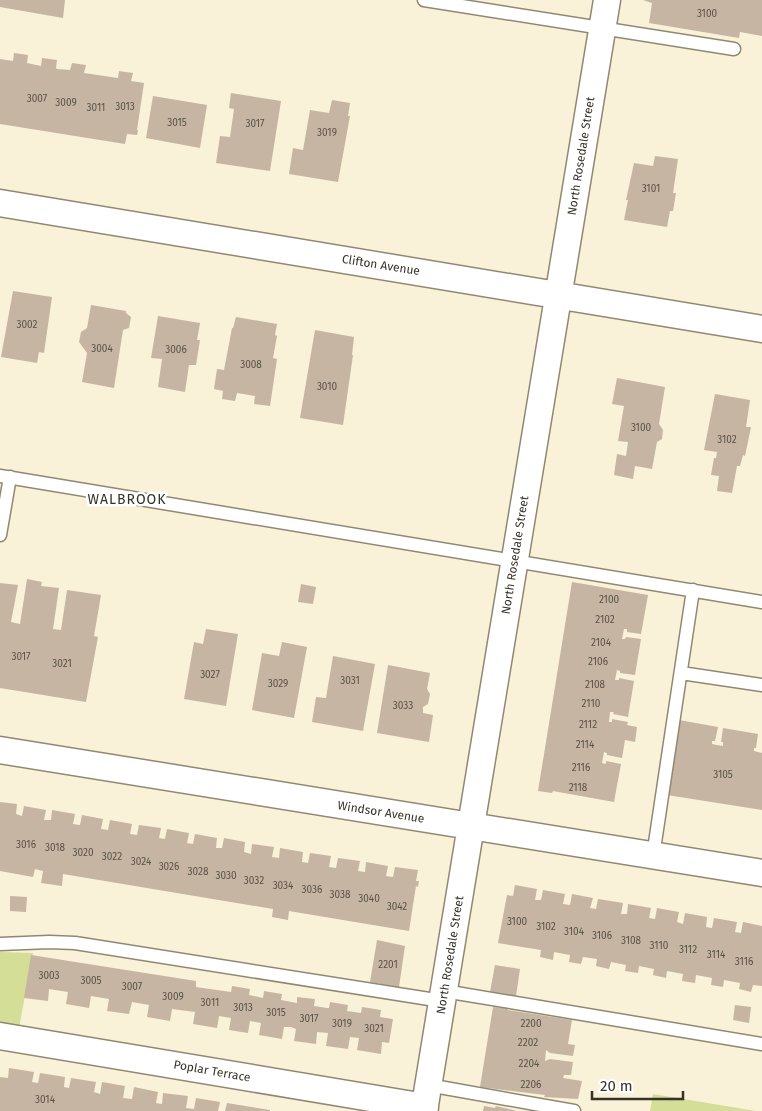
<svg xmlns="http://www.w3.org/2000/svg" width="762" height="1111" viewBox="0 0 762 1111" font-family="'Fira Sans',sans-serif">
<style>
.green{fill:#d4de97}
.building{fill:#c6b5a2}
.lines{fill:none;stroke-linecap:round;stroke-linejoin:round}
.service-casing{stroke:#908872;stroke-width:15}
.minor-casing{stroke:#908872;stroke-width:29}
.service{stroke:#fff;stroke-width:12}
.minor{stroke:#fff;stroke-width:26}
.labels{text-anchor:middle;stroke-width:5;stroke-linejoin:round;paint-order:stroke}
.number-label{font-size:10px;fill:#5a5347}
.street-label{font-size:12px;fill:#363229;stroke:#fff}
.neighbourhood-label{font-size:14px;letter-spacing:1px;fill:#363229;stroke:#fff}
</style>
<rect width="100%" height="100%" fill="#faf1d9"/>
<path class="green" d="M0 952 33 953 19 1028 0 1025Z
M653 1094 756 1111H650Z"/>
<path class="building" d="M0 0H65L63 18 0 7Z
M643 0H762V36L740 32 739 38 649 23 652 3Z
M14 53 28 55 27 63 41 66 42 58 57 60 56 68 57 69 70 70 72 63 86 65 84 73 118 78 119 71 133 73 131 81 144 83 137 130H138L137 135 127 134 125 144 0 124V59L13 61Z
M231 93 281 101 270 171 216 163 220 136 230 137 234 109 229 108Z
M153 96 207 105 200 148 146 138Z
M332 100 350 103 348 116H350L338 182 289 174 293 148 303 150 310 110 329 113Z
M655 156 678 159 673 193H676L673 211H670L667 227 624 220 628 200H626L634 163 653 166Z
M13 291 52 297 44 353 39 352 37 363 1 357Z
M91 305 126 311V313L131 317 129 328 123 330 114 388 82 382 87 353 79 342 81 332 87 328Z
M158 316 200 323 197 340H200L196 365H189L185 392 158 387 162 359 151 358Z
M236 317 277 324 275 335 277 336 273 358 277 359 270 406 254 404 255 396 237 393 235 401 222 399 223 391 214 389 217 369 224 370 232 328H233Z
M315 330 354 337 352 355H353L343 425 300 418Z
M617 378 665 387 659 424 663 430 662 439 657 442 652 469 635 466 633 479 614 475 617 454 626 456 628 442 618 441 624 406 612 404Z
M715 394 750 400 746 427H751L745 456 743 455 740 466H737L732 493 717 491 719 476 711 475 714 458H716L717 452 704 450Z
M27 579 42 582 41 586 59 588 53 629 61 630 67 590 101 595 94 636 98 637 86 702 0 688V583L18 585 11 622 20 624Z
M572 582 648 595 641 634 627 632V629H624L622 639H625L626 637 641 639 635 675 620 673V671L617 670 615 680H619V678L634 681 628 717 613 714 614 712H610L609 722H612V719L628 722 627 725 637 727 635 742 625 740 622 758 607 755V753L604 752 602 763 606 764V761L621 764 614 802 553 791 552 793 538 791Z
M301 584 316 587 313 604 298 602Z
M206 629 238 634 226 706 184 699 194 642 203 644Z
M282 642 307 647 294 718 252 710 262 653 279 656Z
M333 656 375 664 363 731 312 722 316 697 326 698Z
M388 665 430 673 427 689 430 694 428 704 423 707V713L433 715 429 742 377 733Z
M679 720 718 727 715 741H712V744L717 745 723 746V742H721L723 728 758 734 756 748H754V751L762 753V810L667 795Z
M0 802 17 804 16 814 22 816 24 806 46 810 44 820H51L52 810 75 814 73 824 80 825 82 815 103 819 101 829 108 830 110 820 132 824 130 834 137 835 139 825 161 828 159 838 165 839 167 829 189 833 187 843 193 844 195 834 217 838 216 848H222L224 838 245 842 244 852 251 854 252 844 274 847 272 857 279 858 280 848 303 852 302 862 308 863 310 853 331 856 329 867 336 868 338 858 360 861 358 871 365 872 366 862 388 866 386 876 393 877 395 867 418 870 416 881H419L418 887 416 886 409 931 289 911 288 920 272 917 273 909 63 874 62 886 41 883 43 871 35 869 33 877 0 871Z
M515 885 537 889 535 900H541L543 890 565 894 563 904 570 905 572 894 593 898 590 908 596 909 598 899 623 903 621 914H627L628 904 651 908 649 918 655 919 657 908 679 912 677 922 683 924 685 913 707 917 706 927 712 928 714 918 737 922 735 932 741 933 743 922 762 926V986L753 985 751 992 739 989 740 983 724 980 723 987 711 985 712 978 696 975 695 983 682 981 683 974 667 971 666 978 653 975 654 969 639 966 638 973 625 971 626 965 611 962 609 969 596 966 597 959 583 957 581 964 569 962 570 955 554 952 553 960 540 957 541 950 498 943 507 895 513 896Z
M10 896 27 897 26 912 10 911Z
M377 940 405 946 399 987 370 982Z
M31 955 196 981V987L231 992 232 986 250 989 249 995 263 998 264 991 282 994 281 1000 297 1003V997L315 999 314 1006 327 1008H329L330 1002 348 1005 347 1011 361 1013 362 1007 381 1010 380 1017 393 1019 389 1043 382 1042 381 1054 357 1050 359 1038 350 1037 348 1049 326 1046 328 1033 317 1032 316 1044 294 1041 296 1029 291 1027H284L282 1039 259 1035 261 1023 250 1021 248 1033 229 1030 231 1018 219 1016 217 1028 193 1024 195 1012 172 1009 170 1021 147 1017 149 1005 132 1002 129 1014 107 1011 109 999 91 996 89 1008 66 1004 68 992 49 989 48 1001 24 998Z
M495 965 520 969 516 996 490 992Z
M735 1005 751 1007 749 1023 733 1020Z
M493 1007 508 1008V1010L572 1020 568 1044 575 1045 573 1056 550 1053 546 1050 545 1061 550 1059 573 1062 571 1075H564L563 1078 582 1081 578 1099 544 1097 545 1095 480 1087Z
M9 1068 34 1072 32 1082 38 1083 40 1073 65 1077 64 1087 69 1088 71 1078 96 1082 94 1092 100 1094 102 1082 125 1086 123 1098 132 1099 134 1087 158 1092 156 1103 162 1104 163 1093 188 1096 186 1108 194 1109 196 1098 220 1102 218 1111H0V1077L8 1078Z
M227 1103 270 1110V1111H225Z
M484 1106 495 1108 496 1106 517 1111H483Z"/>
<g class="lines">
<g class="service-casing">
<path id="service" d="M424 0 734 49
M0 476 762 602
M0 535 10 477
M681 673 762 685
M653 856 693 590
M0 944 49 942 75 943 442 1001
M444 991 762 1044
M428 1085 574 1111"/>
</g>
<g class="minor-casing">
<path id="minor" d="M0 203 762 329
M0 750 762 873
M0 1036 425 1107
M424 1111 607 0"/>
</g>
<use href="#service" class="service"/>
<use href="#minor" class="minor"/>
</g>
<g class="labels">
<g class="number-label">
<text x="707" y="17">3100</text>
<text x="37" y="102">3007</text>
<text x="66" y="106">3009</text>
<text x="125" y="110">3013</text>
<text x="96" y="111">3011</text>
<text x="177" y="126">3015</text>
<text x="255" y="127">3017</text>
<text x="327" y="136">3019</text>
<text x="651" y="192">3101</text>
<text x="27" y="328">3002</text>
<text x="102" y="352">3004</text>
<text x="176" y="353">3006</text>
<text x="251" y="368">3008</text>
<text x="327" y="390">3010</text>
<text x="641" y="431">3100</text>
<text x="727" y="443">3102</text>
<text x="609" y="603">2100</text>
<text x="605" y="623">2102</text>
<text x="601" y="646">2104</text>
<text x="21" y="660">3017</text>
<text x="598" y="665">2106</text>
<text x="62" y="667">3021</text>
<text x="210" y="678">3027</text>
<text x="350" y="684">3031</text>
<text x="278" y="687">3029</text>
<text x="595" y="688">2108</text>
<text x="591" y="707">2110</text>
<text x="403" y="709">3033</text>
<text x="588" y="728">2112</text>
<text x="585" y="748">2114</text>
<text x="581" y="771">2116</text>
<text x="723" y="778">3105</text>
<text x="578" y="791">2118</text>
<text x="26" y="848">3016</text>
<text x="55" y="851">3018</text>
<text x="83" y="856">3020</text>
<text x="112" y="860">3022</text>
<text x="141" y="865">3024</text>
<text x="169" y="870">3026</text>
<text x="198" y="875">3028</text>
<text x="226" y="879">3030</text>
<text x="254" y="884">3032</text>
<text x="283" y="889">3034</text>
<text x="312" y="893">3036</text>
<text x="340" y="898">3038</text>
<text x="369" y="902">3040</text>
<text x="397" y="910">3042</text>
<text x="517" y="925">3100</text>
<text x="546" y="930">3102</text>
<text x="574" y="935">3104</text>
<text x="602" y="939">3106</text>
<text x="631" y="944">3108</text>
<text x="659" y="949">3110</text>
<text x="688" y="953">3112</text>
<text x="716" y="958">3114</text>
<text x="744" y="965">3116</text>
<text x="388" y="968">2201</text>
<text x="49" y="979">3003</text>
<text x="91" y="984">3005</text>
<text x="132" y="990">3007</text>
<text x="173" y="1000">3009</text>
<text x="210" y="1006">3011</text>
<text x="243" y="1011">3013</text>
<text x="276" y="1016">3015</text>
<text x="309" y="1022">3017</text>
<text x="342" y="1027">3019</text>
<text x="531" y="1027">2200</text>
<text x="374" y="1032">3021</text>
<text x="528" y="1046">2202</text>
<text x="529" y="1067">2204</text>
<text x="531" y="1088">2206</text>
<text x="45" y="1103">3014</text>
</g>
<g class="street-label">
<text transform="translate(581 156) rotate(-81)" y="4">North Rosedale Street</text>
<text transform="translate(381 265) rotate(9)" y="4">Clifton Avenue</text>
<text transform="translate(515 555) rotate(-81)" y="4">North Rosedale Street</text>
<text transform="translate(381 812) rotate(9)" y="4">Windsor Avenue</text>
<text transform="translate(450 955) rotate(-81)" y="4">North Rosedale Street</text>
<text transform="translate(212 1071) rotate(10)" y="4">Poplar Terrace</text>
</g>
<g class="neighbourhood-label">
<text x="127" y="504">WALBROOK</text>
</g>
</g>
<path d="M592 1091v8h91v-8" fill="none" stroke="#363229" stroke-width="2.5"/>
<text x="600" y="1091" font-size="15" fill="#363229" stroke="#ffffff" stroke-width="4" paint-order="stroke">20 m</text>
</svg>
